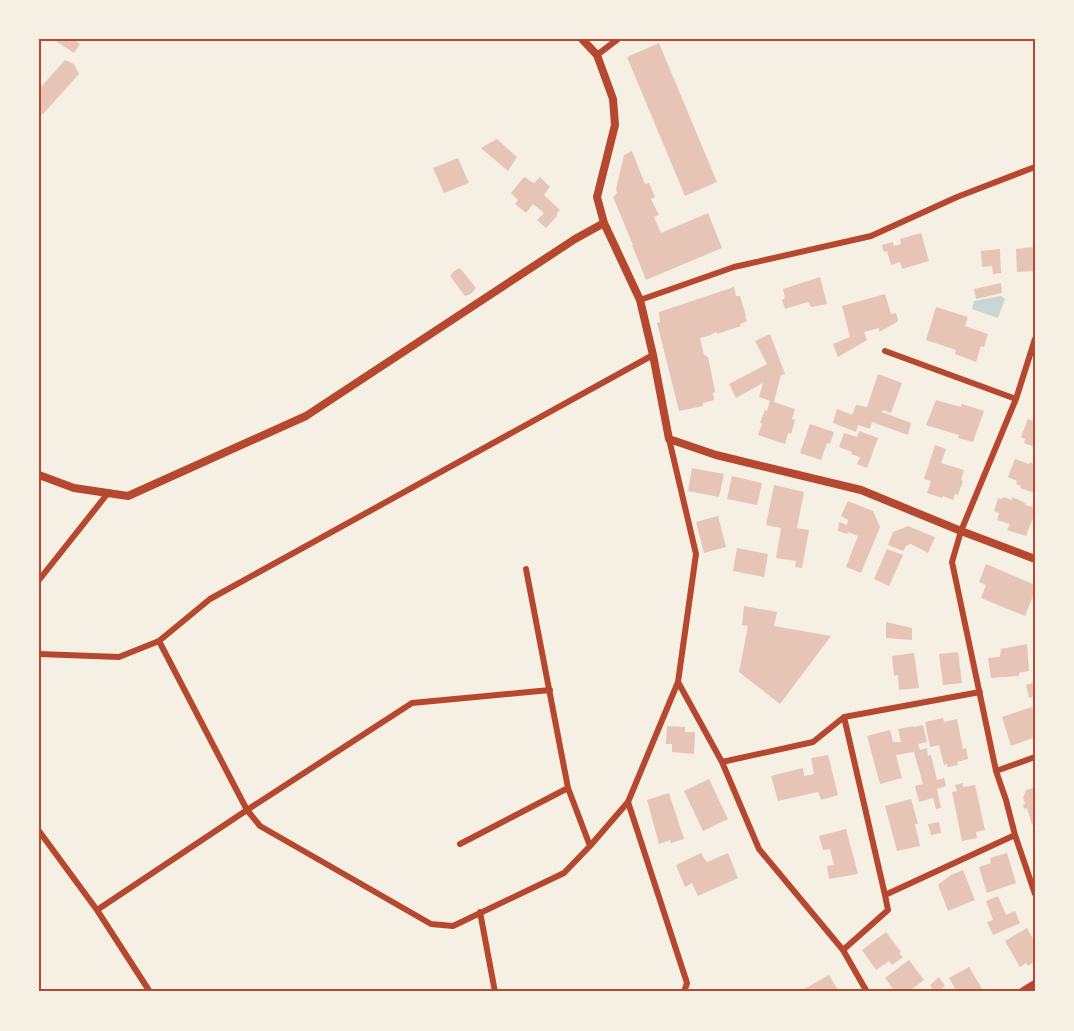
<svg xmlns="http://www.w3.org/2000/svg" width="1074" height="1031" viewBox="0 0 1074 1031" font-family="'Work Sans',sans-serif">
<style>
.water{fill:#c9d6d2}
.building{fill:#e6c5b7}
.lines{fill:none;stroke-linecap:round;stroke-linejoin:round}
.minor{stroke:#b5482f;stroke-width:6}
.tertiary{stroke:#b5482f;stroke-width:8}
.neatline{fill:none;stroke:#b5482f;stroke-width:2}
</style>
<rect width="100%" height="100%" fill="#f6efe4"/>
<path class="water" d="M1001 296 1005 299 998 318 972 309 974 301Z"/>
<path class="building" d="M53 39H73L80 44 74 53Z
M659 43 717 182 685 196 627 57Z
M65 60 74 64 79 74 43 114H39V89Z
M497 139 517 157 508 171 481 148Z
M632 151 645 184 649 183 655 197 651 199 659 215 654 217 661 233 708 213 722 248 646 280 632 245H633L613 197 617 193 616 189 624 155Z
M458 158 469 183 444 193 433 168Z
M524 177 534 183 540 177 550 187 544 195 560 210 557 213V216L546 228 537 220 544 213 533 204 526 213 515 204 518 200 511 193Z
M921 233 929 261 902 269 900 262 891 265 887 251 884 252 882 245 893 242 894 246 901 244 900 239Z
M1033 247 1035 271 1017 272 1016 249Z
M1000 249 1001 273 993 274 992 266 982 267 981 251Z
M460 268 476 288 471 294 465 296 450 276 454 271Z
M820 277 827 304 811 307 808 302 785 309 782 300 785 298 783 289Z
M1001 283 1002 293 976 299 974 289Z
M734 287 736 296H740L746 316H745L747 321 740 324 741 326 717 334V332L711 334 712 335 700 338 704 355H706V357H708L715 392 713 393 714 400 703 403V406L679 411 657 323 660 322 659 315V312Z
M885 294 891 314 896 313 898 320 897 322 879 332V328L864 332 867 340 838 357 833 344 850 337 842 306Z
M936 307 968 317 965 326 988 334 984 347 981 346 976 362 955 354 956 350 926 340Z
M770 334 785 374 781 375 774 402 795 409 792 419 795 420 791 434 788 433 785 444 758 435 762 424 760 423 765 410 767 411 770 401 759 397 763 383 736 398 729 384 767 364 755 341Z
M878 374 902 383 891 413 883 410 882 412 911 423 908 435 872 422 870 429 858 425 856 432 833 423 837 409 852 415 856 405 867 407Z
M936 400 961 407 962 404 984 411 973 442 958 438 959 435 926 425Z
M1028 419 1035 422V447L1024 443 1025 439 1021 437Z
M810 424 834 432 830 444 827 443 821 460 800 453Z
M859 431 878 438 867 468 857 464 860 457 851 454 852 452 839 447 844 433 857 437Z
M935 445 946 449 941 463 964 470 961 480 963 481 958 495 955 494 953 500 943 496 942 498 927 493 931 481 924 479Z
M1015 459 1029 464 1030 462 1035 464V493L1020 488 1021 486 1016 484 1017 481 1008 477Z
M692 468 724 474 719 497 688 491Z
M732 476 762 483 757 505 727 499Z
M774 485 804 492 797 528 809 530 802 568 795 567 796 561 776 558 781 528 766 525Z
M1003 497 1012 500V497L1026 503 1025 505 1033 507 1035 501V513L1026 536 1007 530 1010 524 997 520 999 513 994 511 998 498 1002 499Z
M848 501 873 511 880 527 861 573 846 567 858 536 848 532 847 534 838 531 839 522 847 525 848 520 841 516Z
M718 516 726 547 704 553 696 522Z
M908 526 935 537 928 553 911 544 906 546 903 551 888 545 893 532Z
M737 548 768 554 764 577 733 571Z
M887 549 903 555 889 586 874 579Z
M986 564 1035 585V591L1025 616 981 598 986 585 979 582Z
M744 606 777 612 774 626 831 636 780 704 739 672 748 626 742 625Z
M886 622 912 628V640L886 638Z
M1027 644 1029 671 1019 673V676L991 678 988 658 1000 657 1001 649Z
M958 652 962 683 943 685 939 654Z
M914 653 919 688 899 690 898 675 894 676 892 656Z
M1035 682V696L1029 698 1026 685Z
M1032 707 1035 715V737L1011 746 1002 717Z
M943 718 944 722 957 719 963 749 966 748 968 759 957 762 958 765 947 767V764L944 765 939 745 930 747 925 722Z
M923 725 927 742 918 744 920 750 927 748 928 756 931 755 937 780 944 778 946 786 937 789 941 808 936 809 933 798 919 802 915 786 923 784 914 752 896 755 902 778 880 784 867 736 890 730 893 742H901L898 729 913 726 914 727Z
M667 726 685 727V732H695L694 754 672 752V744H666Z
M828 755 838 795 821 800 818 792 778 801 771 776 803 768 804 776 814 774 811 758Z
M709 779 728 819 703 831 684 791Z
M963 783V787L975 785 985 830 976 832 977 838 962 841 952 792 957 791 955 785Z
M1035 787V824L1032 825 1027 808 1024 809 1023 805 1025 804 1023 798 1026 790Z
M669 793 684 839 671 843 670 840 659 844 647 800Z
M911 799 918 824H915L920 846 897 851 885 806Z
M939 822 941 833 931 835 928 824Z
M846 829 858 874 829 879 827 866 834 865 830 849 823 850 819 836Z
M701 853 707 862 728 853 738 878 698 896 692 883 685 887 676 865Z
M1007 853 1016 883 987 893 979 867 991 863 990 858Z
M963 870 975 900 948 911 938 885 951 875Z
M998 896 1006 915 1015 911 1020 923 993 935 987 922 993 920 986 901Z
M1027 928 1035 942V961L1028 966 1026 963 1020 967 1005 941Z
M886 932 901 952 899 953 903 957 892 965 889 961 876 970 862 950Z
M909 960 924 980 908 992H895L885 978Z
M969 967 984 992H957L949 978Z
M829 975 839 992H799Z
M939 977 945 986 938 992H934L930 985Z"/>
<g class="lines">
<path class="minor" d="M597 55 618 39
M640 300 734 267 871 236 957 197 1035 167
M1035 339 1016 399 961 531 952 562 996 771 1006 800 1015 835 1035 894
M885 351 1016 399
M526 569 568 788 590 846
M39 580 108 493
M159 641 247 810 260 826 431 924 453 926 564 873 590 846 628 802 678 682 696 554 669 439
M39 654 119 657 159 641 210 599 653 355
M678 682 722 762 759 849 843 950 867 992
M844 717 885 895
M722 762 813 742 844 717 980 692
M996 771 1035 757
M628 802 687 983 684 992
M39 831 97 910 150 992
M460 844 568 788
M97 910 247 810 412 703 550 690
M480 912 495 992
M843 950 888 910 885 895 1015 835"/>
<path class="tertiary" d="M582 39 597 55 613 99 615 125 597 197 604 223 640 300 653 355 669 439 716 455 861 490 961 531 1035 559
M39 475 74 488 128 496 306 416 575 239 604 223
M1022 992 1035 984"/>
</g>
<rect width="1074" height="1031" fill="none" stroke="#f6efe4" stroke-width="81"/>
<rect x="40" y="40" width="994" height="950" class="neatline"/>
</svg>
